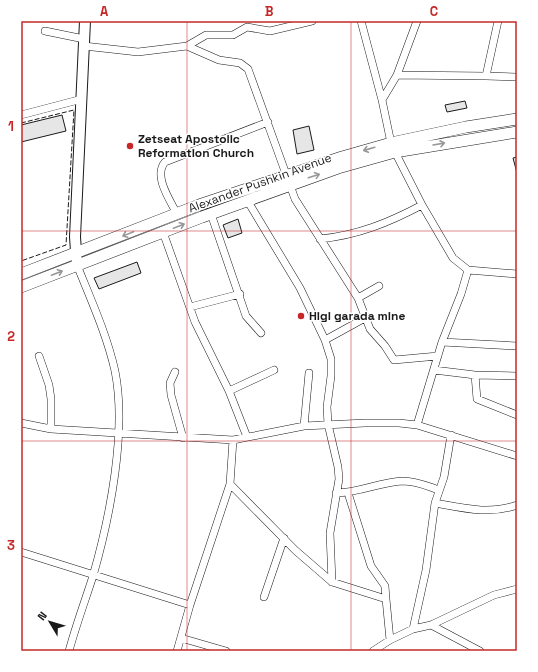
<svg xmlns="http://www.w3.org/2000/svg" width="538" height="672" viewBox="0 0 538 672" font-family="'Space Grotesk',sans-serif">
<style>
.building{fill:#e6e6e6;stroke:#1a1a1a}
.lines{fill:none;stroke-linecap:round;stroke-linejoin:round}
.street-casing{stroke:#1a1a1a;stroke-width:8}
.secondary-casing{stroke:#1a1a1a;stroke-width:12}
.primary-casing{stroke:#1a1a1a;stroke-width:12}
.street{stroke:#fff;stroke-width:7}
.secondary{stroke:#fff;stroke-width:10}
.primary{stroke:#fff;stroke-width:11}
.fence{stroke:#1a1a1a;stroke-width:1;stroke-dasharray:5 2;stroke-linecap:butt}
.oneway{stroke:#989898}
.grid{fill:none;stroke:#c62828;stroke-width:1;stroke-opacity:0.55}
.poi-dot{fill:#c62828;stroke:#fff;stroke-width:1.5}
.labels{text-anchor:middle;stroke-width:3;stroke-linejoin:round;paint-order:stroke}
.poi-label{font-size:12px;font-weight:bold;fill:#1a1a1a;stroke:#fff;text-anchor:start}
.street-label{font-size:12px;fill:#1a1a1a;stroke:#fff}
.neatline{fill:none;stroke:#c62828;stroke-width:1.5}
.grid-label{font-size:13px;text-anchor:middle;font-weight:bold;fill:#c62828}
</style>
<rect width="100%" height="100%" fill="#fff"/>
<path class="building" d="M465 101 467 108 447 112 445 105Z
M62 115 66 131 21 142V125Z
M309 126 314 150 297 154 293 130Z
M517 157V173L513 158Z
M238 219 242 233 228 238 223 225Z
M137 262 141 273 99 289 94 278Z"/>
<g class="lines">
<g class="street-casing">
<path id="street" d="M361 21 382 100
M45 31 84 39
M84 46 138 52 187 46 219 60 240 63 248 69 295 199 358 298 370 329 385 346 394 360 438 356
M187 46 206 35H233L247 27 270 31 312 21
M397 75 486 76 498 21
M486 76 517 77
M21 115 82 99
M391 143 382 100 397 75 417 21
M395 152 422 205 453 258 468 270 461 294 442 342 417 425
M247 200 300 288 325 340 331 359V376L327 407 328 424 338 467 339 479 330 533 332 582
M177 214C170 200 153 176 165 162L268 122
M211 214 246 316 261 333
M163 232 195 322 229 391 247 437
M320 239C358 235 388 223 422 205
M468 270 517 274
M358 298 379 286
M190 307 240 294
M325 340 365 318
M442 342 517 346
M39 356 49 385 51 399V429
M434 370 475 375 517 376
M175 372 170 383 171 395 183 438
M475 375 477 399 517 415
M229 391 274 370
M21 423 51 429 233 440
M304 426 309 373
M230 484 295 550 332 582 386 599 390 640
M336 493C359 493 380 482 403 481 416 481 427 486 439 490
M348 493 371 566 385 586 386 599
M435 503C463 508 490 515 517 505
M21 552 190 605
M264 597 284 538
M431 625 480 651
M413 629 426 570 435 503 444 477 451 435
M181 638 226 651
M69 651C76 625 85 601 93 576 110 517 127 431 115 371 107 335 91 300 77 265
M177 651 190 605 230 484 233 440 304 426 365 423H399L417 425 517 456
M373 651 390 640 413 629 431 625 494 595 517 589"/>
</g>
<g class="secondary-casing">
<path id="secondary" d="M77 265 75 237 85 21"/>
</g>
<g class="primary-casing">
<path id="primary" d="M21 274 199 205 342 157 391 143 466 127 517 119
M21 287 202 217 338 168 395 152 517 132"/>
</g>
<use href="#street" class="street"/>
<use href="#secondary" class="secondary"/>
<use href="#primary" class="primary"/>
<path class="fence" d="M21 123 74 110 66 245 21 261"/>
</g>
<defs><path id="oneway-shaft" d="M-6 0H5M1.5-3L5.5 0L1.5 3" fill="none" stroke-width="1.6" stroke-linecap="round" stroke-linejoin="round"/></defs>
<g class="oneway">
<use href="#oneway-shaft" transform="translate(439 144) rotate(-10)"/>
<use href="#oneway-shaft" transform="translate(369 149) rotate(164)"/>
<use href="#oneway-shaft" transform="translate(314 176) rotate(-18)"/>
<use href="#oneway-shaft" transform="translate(179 226) rotate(-21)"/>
<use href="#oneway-shaft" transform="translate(128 234) rotate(158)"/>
<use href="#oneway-shaft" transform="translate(57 273) rotate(-21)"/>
</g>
<path class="grid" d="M187 21V651M351 21V651M21 231H517M21 441H517"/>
<g class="poi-dot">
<circle cx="130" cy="146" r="4"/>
<circle cx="301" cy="316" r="4"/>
</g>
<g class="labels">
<g class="poi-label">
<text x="138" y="143">Zetseat Apostolic<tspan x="138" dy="14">Reformation Church</tspan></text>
<text x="309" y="320">Higi garada mine</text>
</g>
<g class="street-label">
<text transform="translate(260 183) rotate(-20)" y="4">Alexander Pushkin Avenue</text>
</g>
</g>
<rect width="538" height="672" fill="none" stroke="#ffffff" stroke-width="44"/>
<g transform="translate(50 622) rotate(308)" stroke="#ffffff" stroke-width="3" paint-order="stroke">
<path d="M0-3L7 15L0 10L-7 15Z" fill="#1a1a1a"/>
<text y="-6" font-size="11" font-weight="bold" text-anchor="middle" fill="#1a1a1a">N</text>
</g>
<rect x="22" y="22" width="494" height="628" class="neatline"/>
<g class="grid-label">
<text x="104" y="16">A</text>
<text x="269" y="16">B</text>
<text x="434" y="16">C</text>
<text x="11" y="131">1</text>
<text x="11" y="341">2</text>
<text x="11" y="550">3</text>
</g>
</svg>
